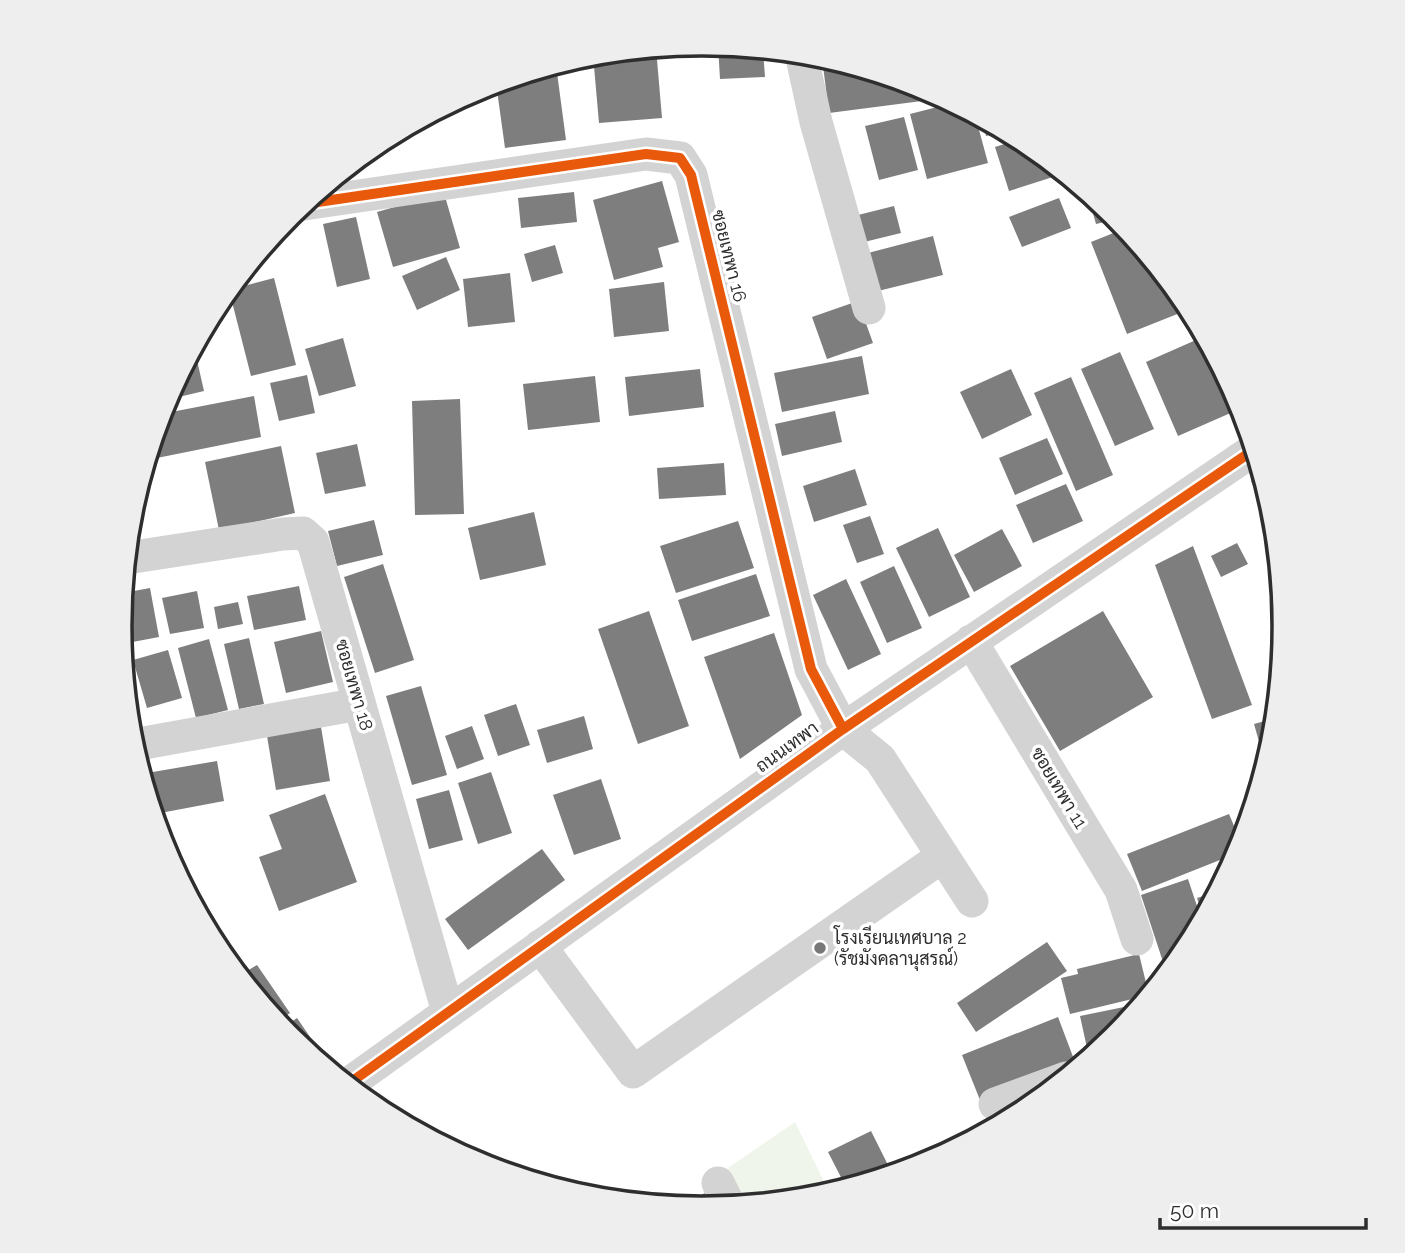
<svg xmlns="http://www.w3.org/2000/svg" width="1405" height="1253" viewBox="0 0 1405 1253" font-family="Raleway,Sarabun,sans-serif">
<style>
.green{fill:#f0f5eb}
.building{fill:#7e7e7e}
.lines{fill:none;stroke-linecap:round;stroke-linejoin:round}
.minor{stroke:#d3d3d3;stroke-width:33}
.cycleway-casing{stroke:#fff;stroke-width:15}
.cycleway{stroke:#e8590c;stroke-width:10}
.poi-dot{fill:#777;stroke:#fff;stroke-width:2.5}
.labels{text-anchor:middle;stroke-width:7;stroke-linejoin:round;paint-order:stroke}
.street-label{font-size:18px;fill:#2e2e2e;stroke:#fff}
.poi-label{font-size:18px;fill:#2e2e2e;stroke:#fff;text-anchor:start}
.rim{fill:none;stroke:#2e2e2e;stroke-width:3.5}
</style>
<rect width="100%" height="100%" fill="#fff"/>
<path class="green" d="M795 1122 830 1194 742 1205 725 1170Z"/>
<path class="building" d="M718 45 763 50 765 77 720 79Z
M656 48 662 118 599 123 593 55Z
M822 58 926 88 945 98 829 113Z
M556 65 566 140 505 148 496 83Z
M953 103 975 115 988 163 927 179 910 114Z
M904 117 918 170 879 180 865 126Z
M982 118 1006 131 986 136Z
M1020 139 1051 162 1056 176 1009 191 995 147Z
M377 144 380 154 354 163H353Z
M662 181 679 242 658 248 663 267 614 280 593 200Z
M574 192 577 222 521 228 518 198Z
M1087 192 1115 215 1118 219 1096 224Z
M444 193 460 248 393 267 377 212Z
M1059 198 1071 228 1022 247 1009 217Z
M894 206 901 233 860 243 854 216Z
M356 217 370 279 337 287 323 224Z
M1126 228 1190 309 1127 334 1091 242Z
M933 236 943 275 878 291 868 253Z
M555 245 563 273 532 282 524 254Z
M446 257 460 290 417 310 402 276Z
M510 273 515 322 468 327 463 279Z
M274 278 296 365 251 376 229 290Z
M664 282 669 331 614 337 609 289Z
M858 301 873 343 827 359 812 317Z
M1205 336 1242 408 1178 436 1146 362Z
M343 338 356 386 319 396 305 349Z
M194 347 204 391 166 400Z
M1120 352 1154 429 1115 446 1081 369Z
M862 356 869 394 782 412 774 373Z
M700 369 704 407 629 416 625 377Z
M1011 369 1032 415 982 439 960 392Z
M307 375 315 413 279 421 270 383Z
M595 376 600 422 528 430 523 384Z
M1071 377 1113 475 1076 491 1034 393Z
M254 396 261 437 147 460 161 414Z
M460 399 464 514 415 515 412 401Z
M835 411 842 442 782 456 775 424Z
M1047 438 1063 474 1015 495 999 458Z
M357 444 366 486 325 494 316 453Z
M281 446 295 513 219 530 205 462Z
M724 463 726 495 659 499 657 468Z
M855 469 867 505 814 522 803 486Z
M1263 475 1274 513 1276 531 1251 481Z
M1066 484 1083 521 1033 543 1016 505Z
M534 512 546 565 480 580 468 528Z
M870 516 884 554 857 563 843 525Z
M374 520 383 555 337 566 328 531Z
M738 521 754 568 676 593 660 546Z
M938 528 970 597 929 617 896 548Z
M1002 529 1022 566 974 592 954 555Z
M1237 543 1248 564 1221 577 1211 556Z
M1193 546 1252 705 1212 719 1155 565Z
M1278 558 1282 593H1281L1270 560Z
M383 564 414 660 375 673 344 577Z
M894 566 922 628 887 643 860 582Z
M756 574 770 616 692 641 678 600Z
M846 579 881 654 848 670 813 595Z
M299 586 306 620 254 630 247 596Z
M150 588 159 637 122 644 123 593Z
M197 591 204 628 170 634 162 598Z
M238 602 243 624 218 629 214 607Z
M649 611 689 726 638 744 598 629Z
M1103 611 1153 697 1060 751 1010 666Z
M321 631 333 682 286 693 274 642Z
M774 633 802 715 740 759 704 657Z
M249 638 264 704 239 709 224 644Z
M209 639 228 710 196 718 178 648Z
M168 650 182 698 147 708 133 660Z
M421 686 447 775 412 785 386 696Z
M516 704 530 745 498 756 484 715Z
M584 716 593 749 547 763 537 730Z
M1276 718 1274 741 1266 766 1254 724Z
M472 726 484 759 457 769 445 736Z
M321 727 330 781 276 790 267 736Z
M217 761 224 801 155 814 147 773Z
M491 772 512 833 478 844 458 783Z
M601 779 621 839 574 855 553 795Z
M449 790 463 840 429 849 416 799Z
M325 794 357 882 279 911 259 857 282 849 269 815Z
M1229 814 1242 845 1240 852 1142 891 1127 854Z
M542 849 565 880 468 950 445 919Z
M1188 879 1202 921 1187 951 1167 974 1141 895Z
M1219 891 1212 904 1204 919 1197 898Z
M1047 942 1067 971 976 1032 957 1003Z
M1139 954 1149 995 1070 1014 1061 978 1078 974 1077 969Z
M257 965 290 1013 277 1022 239 976Z
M1147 999 1132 1018 1129 1003Z
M1124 1007 1127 1023 1114 1039 1089 1057 1080 1016Z
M1058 1017 1075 1062 980 1100 962 1055Z
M297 1018 319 1050 311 1056 282 1028Z
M871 1131 893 1175 847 1189 828 1152Z
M942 1147 945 1154 909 1170 906 1162Z
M711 1190 720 1208 677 1207Z"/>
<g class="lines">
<path class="minor" d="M801 53 816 122 869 308
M304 204 646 154 680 158 691 175 811 669 843 729 880 759 972 901
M127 558 283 534 303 533 313 542 448 1012
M971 641 1121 890 1137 939
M133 745 359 704
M540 946 633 1072 943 856
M347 1085 843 729 1255 449
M995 1104 1066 1078
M718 1183 730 1207"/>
<g class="cycleway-casing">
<path id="cycleway" d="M304 204 646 154 680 158 691 175 811 669 843 729
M347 1085 843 729 1255 449"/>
</g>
<use href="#cycleway" class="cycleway"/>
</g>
<circle class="poi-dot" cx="820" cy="948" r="7"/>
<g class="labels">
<g class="street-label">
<text transform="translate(729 256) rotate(76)" y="6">ซอยเทพา 16</text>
<text transform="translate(354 685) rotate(74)" y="6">ซอยเทพา 18</text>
<text transform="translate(787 747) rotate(-36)" y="6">ถนนเทพา</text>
<text transform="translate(1059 788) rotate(59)" y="6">ซอยเทพา 11</text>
</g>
<g class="poi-label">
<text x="834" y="944">โรงเรียนเทศบาล 2<tspan x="834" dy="21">(รัชมังคลานุสรณ์)</tspan></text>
</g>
</g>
<path d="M0 0H1405V1253H0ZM132 626a570 570 0 1 1 1140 0a570 570 0 1 1-1140 0Z" fill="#eee" fill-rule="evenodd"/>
<path class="rim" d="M132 626a570 570 0 1 1 1140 0a570 570 0 1 1-1140 0Z"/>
<path d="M1160 1218v10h206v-10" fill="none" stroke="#2e2e2e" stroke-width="3.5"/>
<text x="1170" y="1218" font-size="21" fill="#2e2e2e" stroke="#ffffff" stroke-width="5" paint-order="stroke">50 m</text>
</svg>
